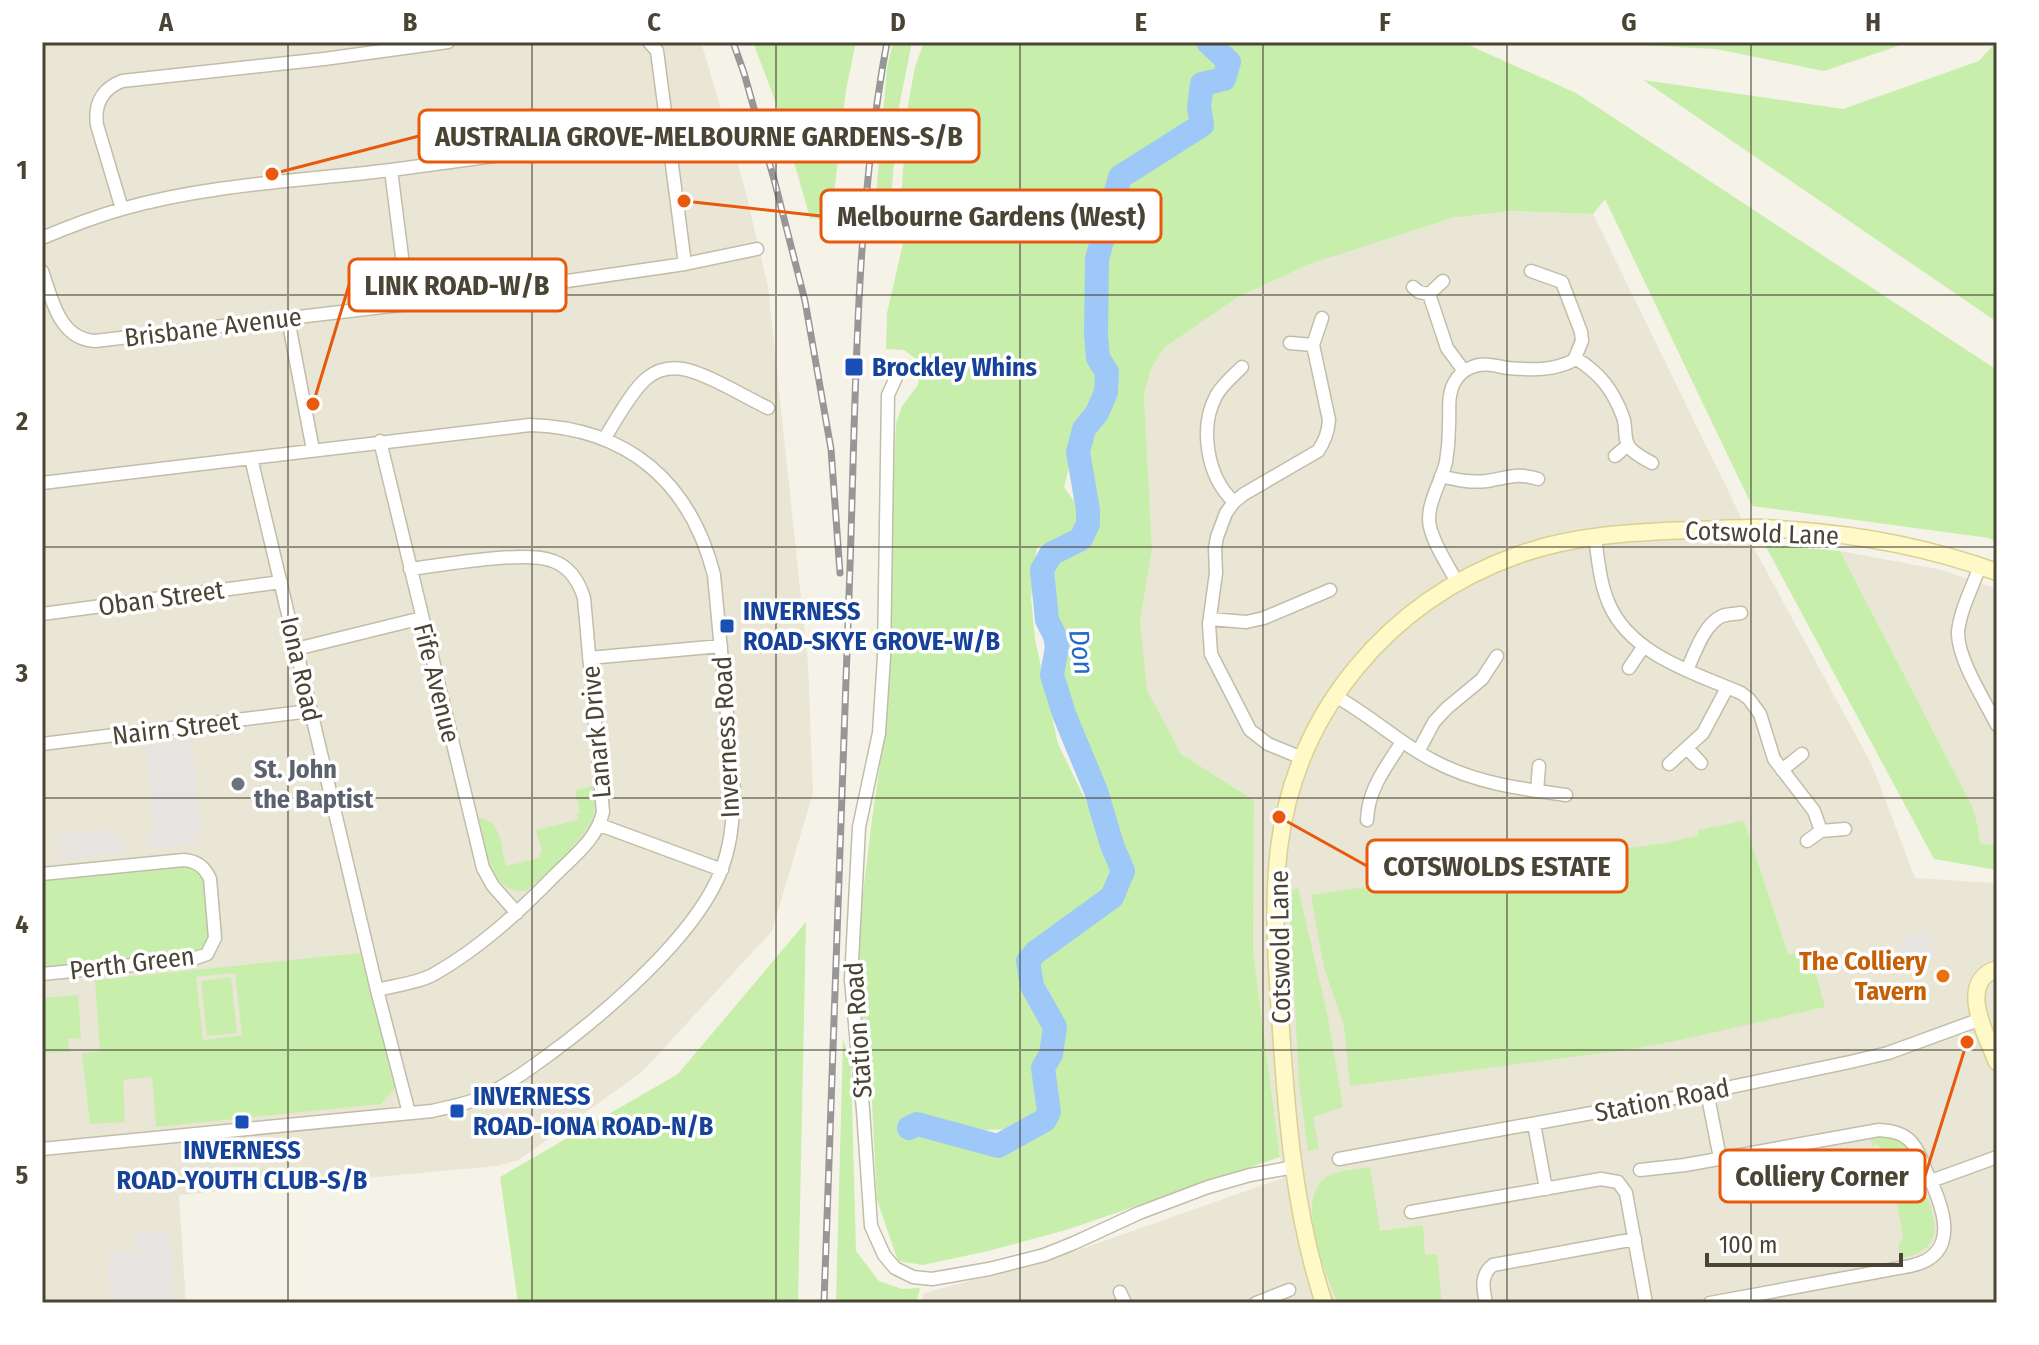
<svg xmlns="http://www.w3.org/2000/svg" width="2039" height="1345" viewBox="0 0 2039 1345" font-family="'Fira Sans Condensed',sans-serif">
<style>
.residential{fill:#eae6d5}
.green{fill:#c8eeac;fill-rule:evenodd}
.parking{fill:#e6e4e0}
.lines{fill:none;stroke-linecap:round;stroke-linejoin:round}
.river{stroke:#9ec8f8;stroke-width:24}
.street-casing{stroke:#c2bda9;stroke-width:15}
.secondary-casing{stroke:#dad093;stroke-width:19}
.street{stroke:#fff;stroke-width:12}
.secondary{stroke:#fff9c8;stroke-width:16}
.rail-casing{stroke:#979797;stroke-width:7}
.rail{stroke:#fff;stroke-width:4;stroke-dasharray:12;stroke-linecap:butt}
.grid{fill:none;stroke:#4a4435;stroke-width:2;stroke-opacity:0.55}
.transit-dot{fill:#1a4fb4;stroke:#fff;stroke-width:3}
.worship-dot{fill:#6b7280;stroke:#fff;stroke-width:3}
.food-dot{fill:#e8710a;stroke:#fff;stroke-width:3}
.labels{text-anchor:middle;stroke-width:7;stroke-linejoin:round;paint-order:stroke}
.street-label{font-size:26px;fill:#4a4435;stroke:#fff}
.transit-label{font-size:26px;font-weight:bold;fill:#164399;stroke:#fff;text-anchor:start}
.worship-label{font-size:26px;font-weight:bold;fill:#5b616d;stroke:#fff;text-anchor:start}
.food-label{font-size:26px;font-weight:bold;fill:#c56008;stroke:#fff;text-anchor:end}
.water-label{font-size:28px;font-style:italic;fill:#226ac2;stroke:#fff}
.leader{fill:none;stroke:#e8590c;stroke-width:3}
.callout-dot{fill:#e8590c;stroke:#fff;stroke-width:3}
.callout{fill:#fff;stroke:#e8590c;stroke-width:3}
.callout-label{font-size:28px;text-anchor:middle;font-weight:bold;fill:#4a4435}
.neatline{fill:none;stroke:#4a4435;stroke-width:3}
.grid-label{font-size:26px;text-anchor:middle;font-weight:bold;fill:#4a4435}
</style>
<rect width="100%" height="100%" fill="#f5f3e8"/>
<path class="residential" d="M42 42H701L745 189 768 287 808 663 813 793 772 931 642 1072 519 1160 497 1166 179 1195 186 1303H42Z
M1510 211 1593 214 1737 509 1756 552 1872 765 1915 878 1997 883V1303H921L924 1293 1050 1260 1283 1178 1253 950 1254 800 1181 754 1145 690 1140 621 1152 549 1144 394 1151 369 1164 348 1238 297 1310 264 1452 218Z
M1840 551 1942 570 1997 589V846L1980 844 1978 826 1972 806Z"/>
<path class="green" d="M753 42H856L846 90 831 220 810 218 781 117Z
M893 42H912L898 112 891 200 896 232 894 242 872 241 887 68Z
M924 42H1462L1576 93 1997 370V543L1989 538 1752 506 1605 199 1593 214 1510 211 1452 218 1310 264 1238 297 1164 348 1151 369 1144 394 1152 549 1140 621 1147 690 1181 754 1254 800 1253 950 1280 1157 1066 1230 988 1251 923 1265 898 1261 877 1200 870 1064 857 987 860 917 873 812 887 717 891 641 890 562 896 423 902 406 918 385 920 362 904 350 886 349 887 313 904 239 900 212 908 105 915 67ZM1096 262 1103 356 1114 376 1104 413 1092 439 1088 459 1095 519 1089 539 1058 558 1052 568 1049 588 1054 614 1062 626 1064 653 1061 677 1073 715 1114 820 1129 870 1126 887 1112 903 1082 927 1046 951 1036 964V974L1058 1017V1038L1052 1068 1055 1100 1053 1117 1042 1128 1002 1148 950 1139 927 1130H914L908 1121 934 1117 958 1124 985 1130 1010 1129 1036 1116 1042 1099 1036 1064 1043 1046 1044 1025 1025 980 1023 950 1104 895 1114 873 1103 836 1058 744 1035 639 1031 598 1037 547 1073 535 1081 511 1064 487 1081 423 1093 408 1101 388 1099 370 1092 360V277Z
M1575 42H1910L1824 71 1716 49Z
M1996 42 1997 322 1643 80 1843 109 1979 61Z
M1765 545 1840 551 1972 806 1978 826 1980 843 1997 846V870L1934 859Z
M593 786C594 796 596 807 593 817 587 837 543 877 526 891 488 894 486 845 479 818 502 819 501 849 506 866L540 858V852L542 851 536 830 578 820 577 814 580 813 575 790Z
M1744 821 1787 951 1788 955 1809 949 1825 1007 1680 1040 1625 1050 1350 1086 1344 1026 1324 968 1311 895 1664 843 1698 836V830Z
M188 865 197 867 205 880 210 939 206 947 196 954 42 969V879Z
M1298 887 1328 1018 1343 1107 1313 1117 1319 1149 1308 1151 1299 1083 1289 892Z
M806 922 798 1303H518L500 1177 678 1074Z
M361 953 395 1088 381 1104 156 1127 152 1077 123 1080 125 1122 90 1124 82 1054 100 1051 95 980ZM235 973 242 1035 203 1040 196 977Z
M231 977 237 1033 207 1036 201 981Z
M78 995 81 1038 68 1039 69 1052 42 1053V998Z
M843 1038 851 1068 856 1251 879 1281 902 1289 920 1288 916 1303H836Z
M1886 1135 1905 1143 1923 1187 1896 1193 1888 1155 1877 1144 1872 1146 1871 1139Z
M1370 1167 1380 1231 1423 1225 1425 1255 1437 1254 1442 1303H1338C1326 1274 1292 1198 1328 1176 1339 1170 1358 1169 1370 1167Z
M1927 1197C1939 1230 1941 1250 1901 1258L1898 1247 1903 1237 1897 1204Z"/>
<path class="parking" d="M192 740 200 823 194 844 149 849 148 840 155 826 146 746Z
M112 829 113 836 122 835 124 853 61 860 58 835Z
M1928 931 1937 955 1904 965 1897 941Z
M168 1229 176 1303H111L108 1253 137 1252 136 1232Z"/>
<g class="lines">
<path class="river" d="M909 1128 917 1124 998 1146 1045 1120 1049 1112 1043 1068 1051 1054 1055 1027 1032 986 1028 961 1036 952 1112 897 1123 871 1112 845 1096 791 1064 714 1052 675 1057 647 1055 636 1047 620 1042 570 1051 554 1081 539 1088 524V510L1078 452 1084 429 1097 413 1106 392 1107 372 1098 358 1096 335 1097 259 1120 177 1202 125 1199 107 1202 84 1224 79 1229 62 1208 42"/>
<g class="street-casing">
<path id="street" d="M649 42 657 51 685 264
M391 170 408 304
M122 209 97 125C94 104 102 89 122 81L324 59 448 42
M42 238C68 227 94 217 122 209 209 184 302 181 391 170 484 158 576 144 668 131
M42 271C52 299 59 339 95 341L408 304 685 264 757 249
M1413 287 1419 292 1429 294 1443 281
M1429 294 1447 348 1464 371
M288 319 313 450
M1290 343 1313 345 1322 318
M1575 358C1600 373 1613 390 1623 417 1627 428 1623 440 1630 448 1636 455 1645 459 1652 463
M899 371 888 395 884 657 879 733 859 827 851 980 863 1110 871 1226 884 1255 895 1268 913 1277 932 1279 989 1269 1044 1255 1074 1243 1139 1213 1208 1187 1250 1175 1294 1167
M604 439C615 422 632 390 647 378 657 370 670 367 683 369 706 373 745 397 768 408
M380 441 483 868 493 886 517 913
M1615 456 1628 445
M251 458 377 990 409 1113
M1441 476C1457 480 1470 483 1487 481 1507 478 1518 472 1538 479
M42 483 530 425C627 428 690 481 714 575L734 790C733 826 730 858 712 890 678 952 594 1023 536 1064 518 1077 499 1090 479 1098 464 1105 448 1107 432 1111L42 1149
M1234 502C1207 477 1199 428 1216 396 1222 385 1233 376 1242 367
M1595 537C1598 560 1600 583 1609 604 1631 655 1695 673 1741 693L1749 699 1760 714 1774 759 1814 811 1821 831
M1980 566C1973 586 1960 610 1958 632 1957 658 1985 701 1997 725
M1457 582C1448 565 1435 547 1430 527 1425 506 1441 483 1446 462 1448 450 1449 437 1449 425 1450 411 1447 396 1454 383 1458 375 1464 370 1472 367 1484 362 1496 366 1508 368 1531 370 1554 371 1574 360L1582 341 1581 332 1562 282 1531 271
M42 614 281 582
M1210 619 1246 622 1264 618 1330 590
M296 649 422 618
M589 658 721 646
M1629 668 1644 646
M1687 670C1695 653 1704 624 1722 616 1728 614 1735 614 1741 613
M1335 696C1370 715 1399 743 1434 761 1475 783 1521 789 1566 795
M42 744 310 711
M1687 748 1701 763
M1418 752 1434 722 1447 708 1482 679 1497 656
M1302 758 1268 744 1250 730 1211 654 1209 624 1216 573 1215 548 1217 537 1226 513 1234 502 1244 494 1318 451C1325 441 1328 433 1329 420L1313 345
M1669 764 1703 733 1727 688
M1782 770 1802 754
M1537 791 1539 766
M1367 820C1368 789 1386 767 1402 742
M600 825 722 870
M1807 841 1821 831 1845 829
M42 874 184 860C197 861 205 867 210 879L215 938 207 954 193 959 42 974
M377 990C396 985 419 983 436 973 481 947 519 912 555 875 574 856 597 839 603 812L584 598C579 582 570 567 553 561 525 550 443 565 410 569
M1707 1092 1720 1158
M1534 1124 1546 1189
M1339 1159 1707 1092 1850 1062 1888 1053 1981 1019
M1640 1170 1685 1165 1879 1130C1890 1131 1900 1132 1908 1139 1917 1146 1922 1161 1926 1171 1943 1205 1963 1255 1910 1266L1710 1303
M1931 1181 1997 1157
M1411 1212 1601 1179 1618 1182 1626 1193 1646 1303
M1120 1292 1125 1303
M1256 1303 1289 1290
M1486 1303C1483 1288 1480 1275 1493 1265L1635 1239"/>
</g>
<g class="secondary-casing">
<path id="secondary" d="M1997 969C1956 982 1987 1037 1997 1062
M1324 1303C1295 1216 1287 1121 1281 1030 1277 970 1272 908 1279 848 1296 711 1389 601 1518 555 1573 535 1633 532 1691 530 1709 530 1727 528 1745 528 1761 527 1777 529 1793 530 1864 535 1930 548 1997 572"/>
</g>
<use href="#street" class="street"/>
<use href="#secondary" class="secondary"/>
<g class="rail-casing">
<path id="rail" d="M733 42 744 73 775 183 805 301 831 449 840 573
M824 1303C833 1058 841 812 850 567 856 392 855 215 887 42"/>
</g>
<use href="#rail" class="rail"/>
</g>
<path class="grid" d="M288 42V1303M532 42V1303M776 42V1303M1020 42V1303M1263 42V1303M1507 42V1303M1751 42V1303M42 295H1997M42 547H1997M42 798H1997M42 1050H1997"/>
<g class="transit-dot">
<rect x="844" y="357" width="20" height="20" rx="4"/>
<rect x="719" y="618" width="16" height="16" rx="4"/>
<rect x="449" y="1103" width="16" height="16" rx="4"/>
<rect x="234" y="1114" width="16" height="16" rx="4"/>
</g>
<circle class="worship-dot" cx="238" cy="784" r="8"/>
<circle class="food-dot" cx="1943" cy="976" r="8"/>
<g class="labels">
<g class="street-label">
<text transform="translate(213 327) rotate(-7)" y="9">Brisbane Avenue</text>
<text transform="translate(1762 533) rotate(2)" y="9">Cotswold Lane</text>
<text transform="translate(161 598) rotate(-8)" y="9">Oban Street</text>
<text transform="translate(301 669) rotate(77)" y="9">Iona Road</text>
<text transform="translate(437 683) rotate(76)" y="9">Fife Avenue</text>
<text transform="translate(176 728) rotate(-7)" y="9">Nairn Street</text>
<text transform="translate(596 732) rotate(-95)" y="9">Lanark Drive</text>
<text transform="translate(726 737) rotate(-93)" y="9">Inverness Road</text>
<text transform="translate(1280 947) rotate(-91)" y="9">Cotswold Lane</text>
<text transform="translate(132 963) rotate(-7)" y="9">Perth Green</text>
<text transform="translate(858 1030) rotate(-94)" y="9">Station Road</text>
<text transform="translate(1662 1100) rotate(-11)" y="9">Station Road</text>
</g>
<g class="transit-label">
<text x="872" y="376">Brockley Whins</text>
<text x="743" y="620">INVERNESS<tspan x="743" dy="30">ROAD-SKYE GROVE-W/B</tspan></text>
<text x="473" y="1105">INVERNESS<tspan x="473" dy="30">ROAD-IONA ROAD-N/B</tspan></text>
<text x="242" y="1159" text-anchor="middle">INVERNESS<tspan x="242" dy="30">ROAD-YOUTH CLUB-S/B</tspan></text>
</g>
<g class="worship-label">
<text x="254" y="778">St. John<tspan x="254" dy="30">the Baptist</tspan></text>
</g>
<g class="food-label">
<text x="1927" y="970">The Colliery<tspan x="1927" dy="30">Tavern</tspan></text>
</g>
<g class="water-label">
<text transform="translate(1082 652) rotate(82)" y="10">Don</text>
</g>
</g>
<path class="leader" d="M272 174L419 136M684 201L821 216M313 404L349 285M1279 817L1367 866M1967 1042L1925 1176"/>
<g class="callout-dot">
<circle cx="272" cy="174" r="8"/>
<circle cx="684" cy="201" r="8"/>
<circle cx="313" cy="404" r="8"/>
<circle cx="1279" cy="817" r="8"/>
<circle cx="1967" cy="1042" r="8"/>
</g>
<g class="callout">
<rect x="419" y="110" width="560" height="52" rx="8"/>
<rect x="821" y="190" width="340" height="52" rx="8"/>
<rect x="349" y="259" width="217" height="52" rx="8"/>
<rect x="1367" y="840" width="260" height="52" rx="8"/>
<rect x="1720" y="1150" width="205" height="52" rx="8"/>
</g>
<g class="callout-label">
<text x="699" y="146">AUSTRALIA GROVE-MELBOURNE GARDENS-S/B</text>
<text x="991" y="226">Melbourne Gardens (West)</text>
<text x="457" y="295">LINK ROAD-W/B</text>
<text x="1497" y="876">COTSWOLDS ESTATE</text>
<text x="1822" y="1186">Colliery Corner</text>
</g>
<rect width="2039" height="1345" fill="none" stroke="#ffffff" stroke-width="88"/>
<path d="M1707 1253v12h194v-12" fill="none" stroke="#4a4435" stroke-width="4"/>
<text x="1719" y="1253" font-size="24" fill="#4a4435" stroke="#ffffff" stroke-width="6" paint-order="stroke">100 m</text>
<rect x="44" y="44" width="1951" height="1257" class="neatline"/>
<g class="grid-label">
<text x="166" y="31">A</text>
<text x="410" y="31">B</text>
<text x="654" y="31">C</text>
<text x="898" y="31">D</text>
<text x="1141" y="31">E</text>
<text x="1385" y="31">F</text>
<text x="1629" y="31">G</text>
<text x="1873" y="31">H</text>
<text x="22" y="179">1</text>
<text x="22" y="430">2</text>
<text x="22" y="682">3</text>
<text x="22" y="933">4</text>
<text x="22" y="1184">5</text>
</g>
</svg>
